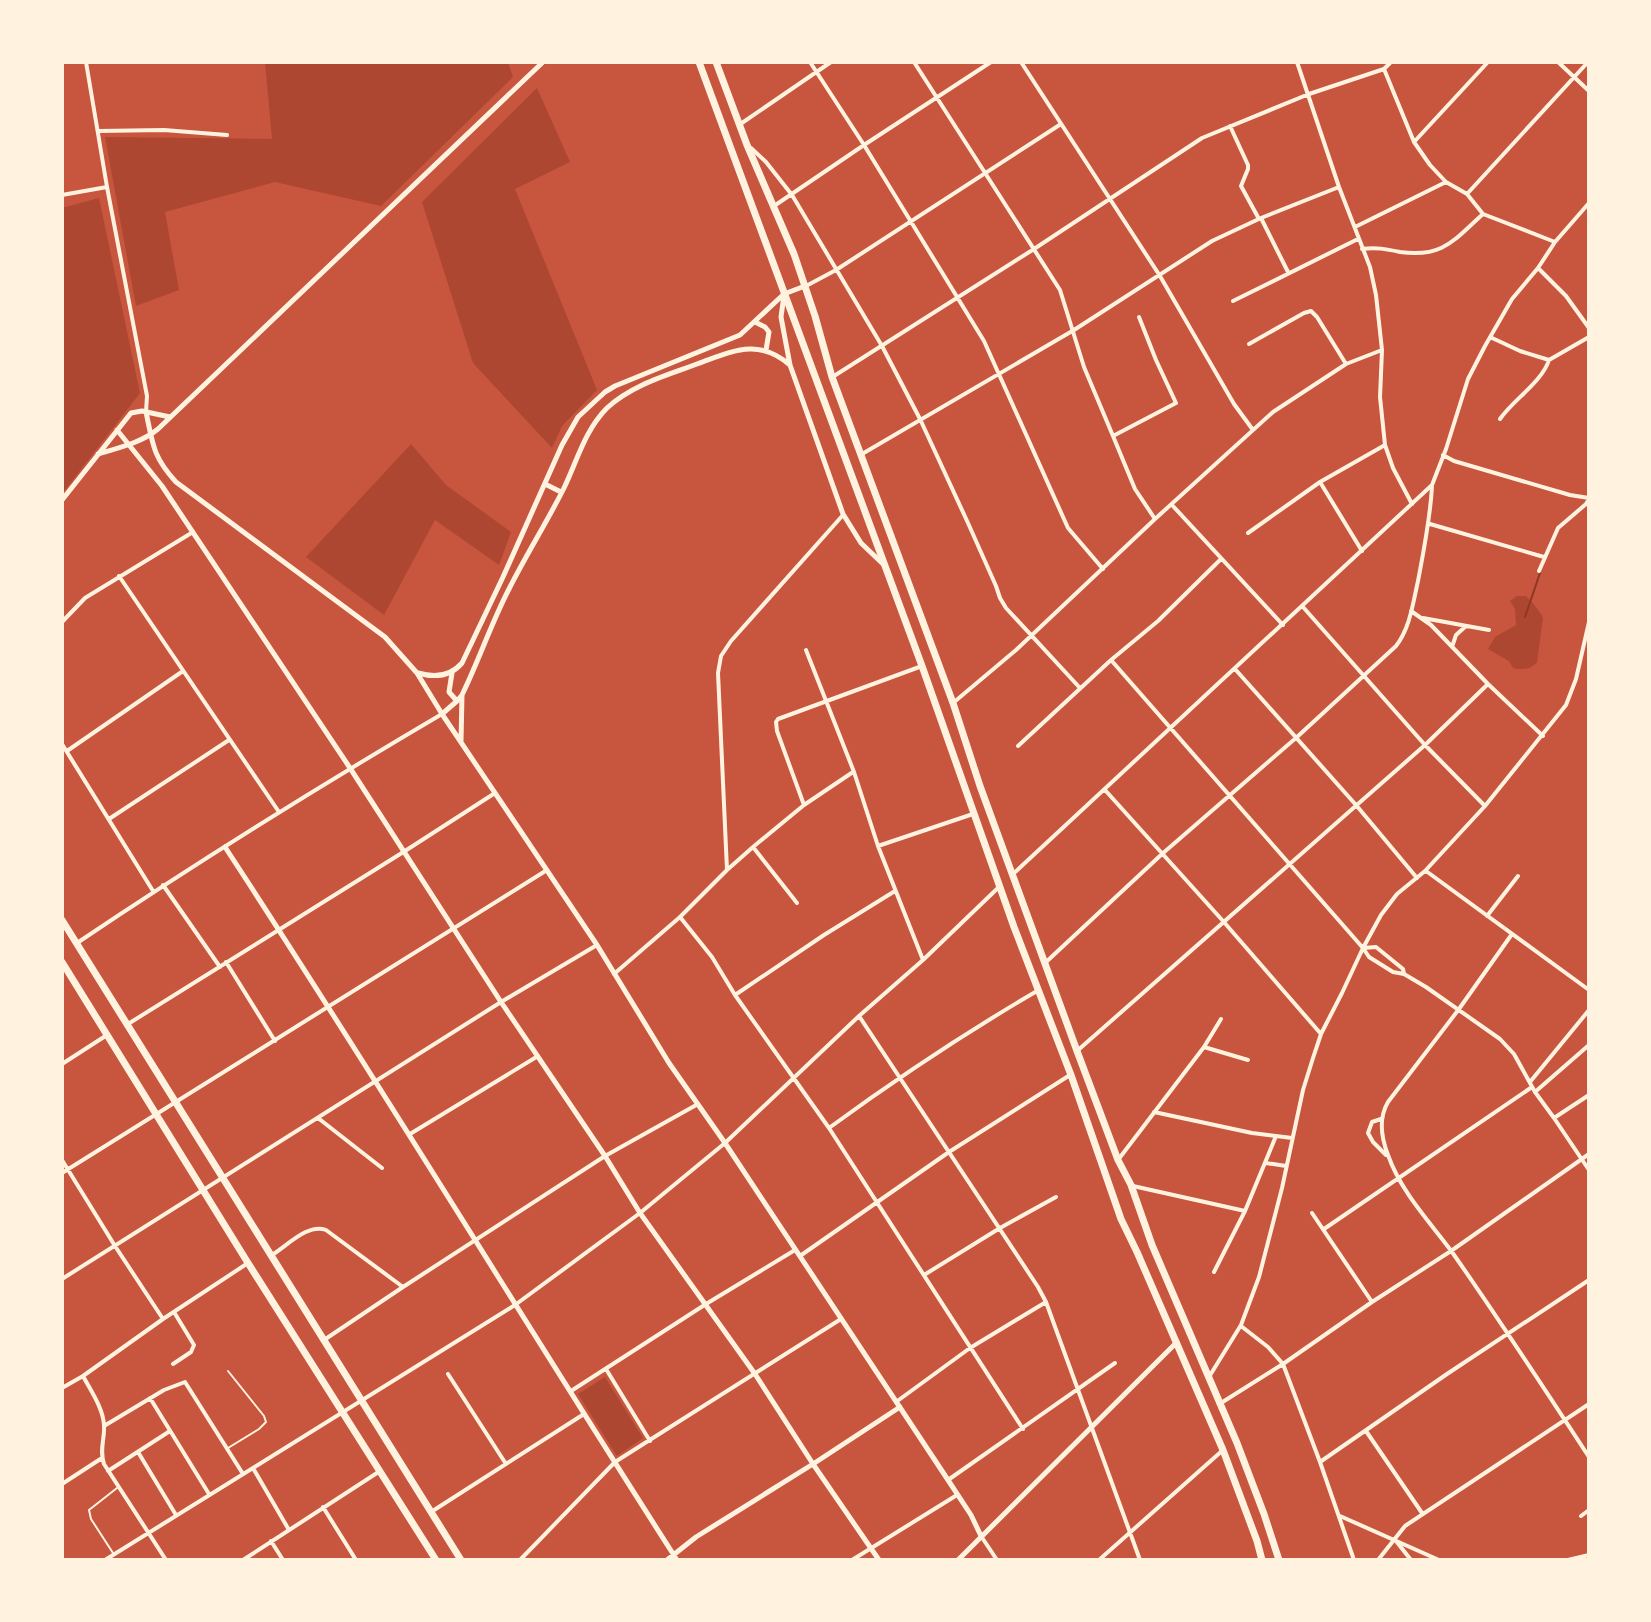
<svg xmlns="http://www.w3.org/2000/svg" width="1651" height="1622" viewBox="0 0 1651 1622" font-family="'Source Sans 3',sans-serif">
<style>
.green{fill:#ae4732}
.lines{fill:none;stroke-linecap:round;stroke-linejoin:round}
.stream{stroke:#8f3625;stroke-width:2}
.service{stroke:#fff3e0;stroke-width:2}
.minor{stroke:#fff3e0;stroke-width:4}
.tertiary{stroke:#fff3e0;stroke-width:5}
.primary{stroke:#fff3e0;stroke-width:7}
</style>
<rect width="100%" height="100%" fill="#c8553d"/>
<path class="green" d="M265 62H508L513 77 381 206 275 182 165 212 179 290 136 306 105 137 272 139Z
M537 88 570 162 515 189 597 390 562 426 552 448 473 363 422 202Z
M99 198 140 393 62 494V208Z
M411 444 446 485 511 532 499 565 435 520 384 615 306 557Z
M1517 596H1526C1531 601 1541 612 1543 618L1537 662C1530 670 1523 670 1513 668L1509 661 1488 649 1495 637 1516 625 1515 609 1510 601Z
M605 1377 643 1438 617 1456 578 1394Z"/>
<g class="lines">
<path class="stream" d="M1525 617 1540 573"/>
<path class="service" d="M228 1448 259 1429 266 1422 264 1416 228 1371
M113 1553 91 1519 89 1510 117 1488"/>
<path class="minor" d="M86 62 107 187 147 396 146 412
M810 62 864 145 984 341 1068 528 1103 569
M914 62 1060 290 1084 367 1113 436 1135 489 1155 519
M1021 62 1160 276 1234 404 1253 430
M1297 62 1339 187 1370 267 1376 295 1382 350 1380 397 1385 445 1393 468 1412 504
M1558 62 1589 91
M1384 69 1414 142 1430 165 1446 182 1467 194 1483 214 1555 242
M739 125 831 62
M1230 126 1248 165V169L1241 186 1259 219
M98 131 164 130 227 135
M1414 142 1488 62
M751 148 766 162 792 195 882 346 920 419 968 523 996 586 1000 598 1006 608 1080 688
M1467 194 1588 62
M62 195 107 187
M774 206 864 145 991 62
M1261 218 1288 272
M1355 227 1446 182
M1362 249C1376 247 1386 249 1400 252 1443 258 1454 240 1483 214
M1538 268 1566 296 1589 328
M806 286 836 270 1061 124
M1233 301 1358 239
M1490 337 1520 351 1549 360 1589 337
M1249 344 1304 313 1311 311 1317 317 1346 364
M834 376 1034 249 1202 138 1309 94 1384 69 1391 62
M1500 419C1513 400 1542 382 1549 360
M1113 436 1176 403 1156 360 1139 317
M862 454 1074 330 1212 241 1261 218 1339 187
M1443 455 1454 461 1570 495 1589 498
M1320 482 1362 551
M1172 505 1283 625
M1430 524 1544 557
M1248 533 1320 482 1385 445
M1539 571 1558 528 1586 504 1589 499
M119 576 279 812
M1303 607 1425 745 1485 806
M1411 611 1431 625 1488 684 1543 736
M1423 618 1489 630
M62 622 85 598 193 532
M1452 647 1456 635 1466 626
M806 650 854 772 878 846 923 960
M1111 660 1363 948 1369 957 1393 972 1404 974 1426 987 1500 1039 1514 1054 1535 1092 1554 1118 1589 1170
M1235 669 1356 805 1417 878
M953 703 1016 650 1155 519 1273 412 1346 364 1382 350
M62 744 153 891
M1018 746 1111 660 1158 621 1221 559
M67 751 183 671
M1105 790 1223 921 1321 1034
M804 805 777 731 776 722 778 719 922 666
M109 819 229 740
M878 846 973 814
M753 847 797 903
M727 870 718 673 721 656 731 641 843 515
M1426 871 1589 990
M1013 874 1432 485 1446 449 1468 379 1485 346 1512 299 1538 268 1555 242 1589 203
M163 885 220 967
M1487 916 1518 876
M680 917 712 957 735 995 829 1128 1023 1429
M1512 934 1459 1009 1388 1102C1378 1119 1381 1137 1388 1155 1401 1192 1429 1221 1452 1252 1499 1319 1544 1388 1589 1457
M77 943C196 863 318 787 442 714
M1363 948 1376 947 1403 969 1404 974
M226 962 275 1041
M1045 963 1162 854 1297 737 1396 646C1410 628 1413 603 1418 581 1424 549 1430 520 1432 487
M614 974 680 917 727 870 753 847 804 805 853 772
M735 995 824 935 895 891
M859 1016 1038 1287 1046 1302 1140 1560
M128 1024 405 851 495 793
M1204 1047 1248 1060
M1077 1051 1425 745 1488 684
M62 1064 107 1035
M1530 1082 1589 1010
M1535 1092 1589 1045
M1154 1112 1252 1133 1292 1138
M318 1118 382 1168
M1554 1118 1589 1095
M1381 1119 1372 1122 1368 1133 1373 1142 1386 1155
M829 1128C896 1079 965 1033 1037 991
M410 1134 538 1056
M62 1160 115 1246 163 1319
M1118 1160 1204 1047 1221 1019
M1266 1163 1286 1166
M62 1173 547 870
M1133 1186 1245 1211
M1312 1213 1372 1302
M1324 1229 1532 1087
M272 1255C288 1245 308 1223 326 1230L403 1287
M800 1256 949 1152 1070 1075
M1214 1272 1245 1211 1276 1136
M924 1275 1000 1228 1056 1197
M62 1279 501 1002 597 945
M1241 1326 1268 1347 1283 1364 1320 1462 1354 1560
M324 1340 403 1287 605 1156 698 1104
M173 1364 191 1352 194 1345 174 1312
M606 1369 650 1441
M448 1374 506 1464
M83 1376C91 1391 103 1408 104 1425 105 1439 99 1450 104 1464L166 1560
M1209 1377 1241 1325 1259 1277 1282 1188 1303 1090 1313 1058 1321 1034 1342 993 1363 948 1381 915 1397 894 1425 871 1485 806 1566 705 1576 679 1589 622
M62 1388 83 1376 163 1319 248 1263
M571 1391 706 1304 795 1250
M150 1398 209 1494
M896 1402 970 1348 1046 1302
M1221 1403 1283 1364 1372 1302 1451 1251 1589 1154
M104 1426 164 1390 185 1382 243 1474
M1366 1431 1422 1513
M138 1452 176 1515
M1320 1462 1447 1374 1589 1280
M253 1468 289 1530
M108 1471 170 1431
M948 1480 1115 1363
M62 1484 102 1458
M323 1507 356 1560
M431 1512 584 1414
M1340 1516 1439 1560
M1581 1516 1589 1510
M981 1536 997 1560
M271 1541 283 1560
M1396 1541 1411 1560
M105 1560 515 1305 640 1213 725 1143 859 1016 923 960 1000 886
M243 1560 380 1471
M520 1560 615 1462 841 1319
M852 1560 957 1495
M1099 1560 1223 1450
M1378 1560 1405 1526 1589 1404
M1568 1560 1589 1555"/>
<path class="tertiary" d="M784 295 781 317 790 365 843 514 861 543 883 564
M755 322 765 327 769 332 766 350
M146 412C153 445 153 457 176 482L385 637 417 673 442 714 597 945 669 1063 725 1143 948 1480 971 1515 981 1536
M117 430 162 486 350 768 501 1002 605 1156 640 1213 755 1374 813 1464 879 1560
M98 454C118 448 141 443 158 429L543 62
M545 484 561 492
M62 500 131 413 142 411 170 417
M418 673C435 678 450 677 462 663L503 577 562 445 578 417 605 392 615 386 740 335 784 294 805 286
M452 673 449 692 457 701
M442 714 457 701 462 695C479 660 491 624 509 589 526 555 547 522 564 488 577 461 585 430 607 408 634 383 672 374 705 361 738 349 761 340 790 365
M461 741 462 695
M225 847C379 1082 525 1323 677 1560
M667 1560 696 1537 813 1464 900 1407
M958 1560 1177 1342"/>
<path class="primary" d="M699 62 922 666 1014 927 1071 1075 1121 1219 1137 1252 1223 1450 1257 1541 1262 1560
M716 62 747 145 794 254 815 316 832 377 953 703 980 786 1077 1051 1118 1160 1131 1185 1152 1245 1237 1443 1264 1514 1279 1560
M62 920 461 1560
M62 962 248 1263 436 1560"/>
</g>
<rect width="1651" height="1622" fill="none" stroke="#fff3e0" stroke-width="128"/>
</svg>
